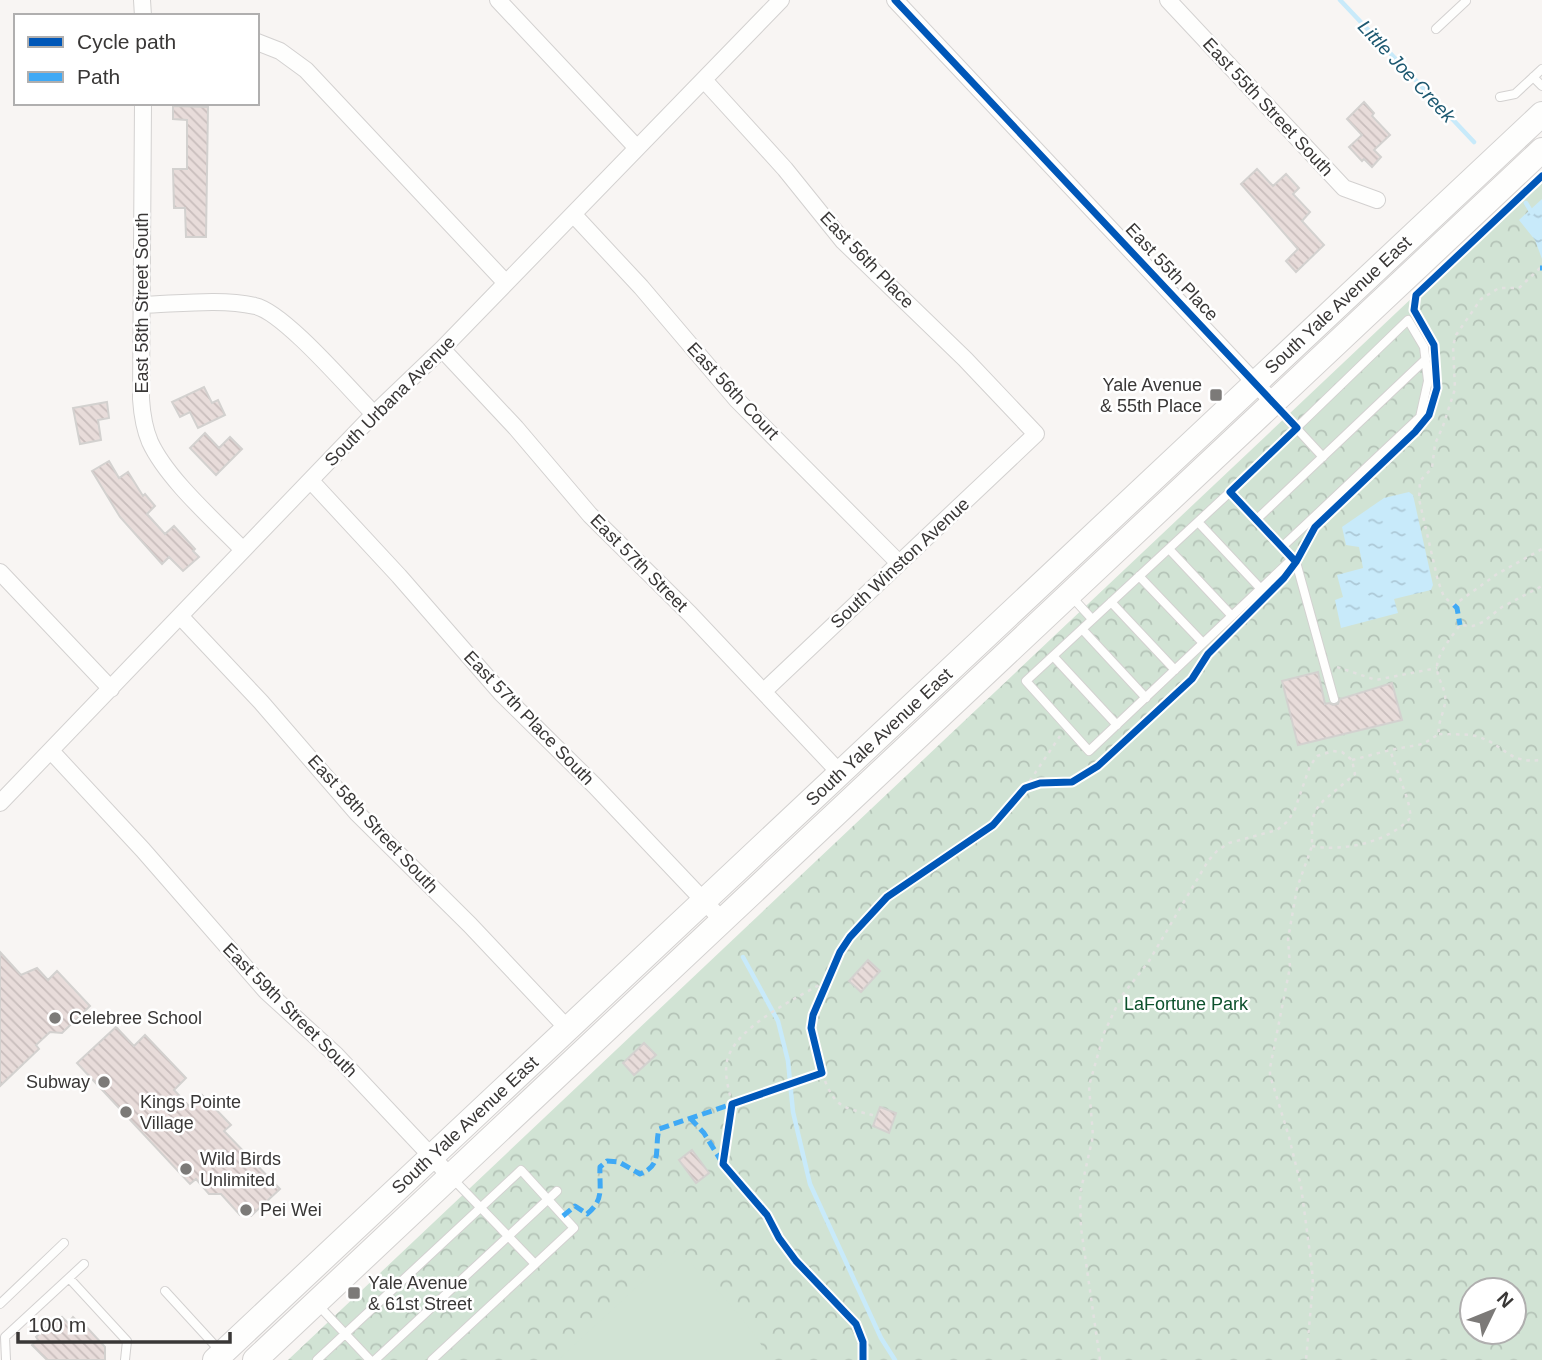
<svg xmlns="http://www.w3.org/2000/svg" width="1542" height="1360" viewBox="0 0 1542 1360" font-family="Helvetica,sans-serif">
<style>
.park{fill:url(#park-crowns);fill-rule:evenodd}
.garden{fill:#d1e3d4}
.water{fill:url(#water-ripples)}
.lines{fill:none;stroke-linecap:round;stroke-linejoin:round}
.stream{stroke:#c8eafa;stroke-width:4.5}
.building{fill:url(#building-back-hatch);stroke:#d3d1cf;stroke-width:2}
.lane-casing{stroke:#d3d1d0;stroke-width:10}
.street-casing{stroke:#d3d1d0;stroke-width:18}
.primary-casing{stroke:#d3d1d0;stroke-width:26}
.path{stroke:#e2e1e0;stroke-width:2.5;stroke-dasharray:3.5 5;stroke-linecap:butt}
.lane{stroke:#fefefd;stroke-width:8}
.street{stroke:#fefefd;stroke-width:16}
.primary{stroke:#fefefd;stroke-width:24}
.quiet{stroke:#3fa9f5;stroke-width:5;stroke-dasharray:10 5;stroke-linecap:butt}
.cycleway-casing{stroke:#fff;stroke-width:11}
.cycleway{stroke:#0057b8;stroke-width:7}
.poi-dot{fill:#7c7a78;stroke:#fff;stroke-width:2.5}
.labels{text-anchor:middle;stroke-width:5;stroke-linejoin:round;paint-order:stroke}
.street-label{font-size:18px;fill:#393736;stroke:#fff}
.poi-label{font-size:18px;fill:#393736;stroke:#fff;text-anchor:start}
.park-label{font-size:18px;fill:#0c512c;stroke:#fff}
.water-label{font-size:19px;font-style:italic;fill:#1c5870;stroke:#fff}
</style>
<defs>
<pattern id="park-crowns" width="20" height="18" patternUnits="userSpaceOnUse" patternTransform="scale(1.75)"><rect width="20" height="18" fill="#d1e3d4"/><path d="M2 6a3 3 0 1 1 6 0M12 15a3 3 0 1 1 6 0" fill="none" stroke="#b4c3b7"/></pattern>
<pattern id="water-ripples" width="26" height="14" patternUnits="userSpaceOnUse" patternTransform="scale(1.75)"><rect width="26" height="14" fill="#c8eafa"/><path d="M2 4q2-2 4 0t4 0M15 11q2-2 4 0t4 0" fill="none" stroke="#adc9d7"/></pattern>
<pattern id="building-back-hatch" width="6" height="6" patternUnits="userSpaceOnUse" patternTransform="scale(1.75)"><rect width="6" height="6" fill="#e8dcda"/><path d="M-1 5l2 2M0 0l6 6M5-1l2 2" fill="none" stroke="#c8bdbc"/></pattern>
</defs>
<rect width="100%" height="100%" fill="#f8f5f3"/>
<path class="park" d="M1542 175V1360H288L1415 295ZM1472 1290H1514V1332H1472Z"/>
<path class="garden" d="M678 1249C705 1279 755 1325 769 1360H558Z"/>
<path class="water" d="M1542 199V259L1535 240 1519 220Z
M1409 492 1413 495 1433 585 1431 590 1394 599 1398 613 1341 628 1335 600 1343 597 1337 575 1363 568 1359 547 1346 545 1342 527 1384 498Z"/>
<g class="lines">
<path class="stream" d="M1340 0 1474 142
M1526 203 1532 213
M743 957 778 1021 788 1061 793 1112 810 1184 881 1338 895 1360"/>
</g>
<path class="building" d="M1364 102 1374 113 1372 116 1390 135 1374 150 1381 157 1372 167 1364 159 1362 161 1349 147 1362 135 1347 119Z
M173 106 208 107 206 237H186L185 208H174L173 169H187V120L173 119Z
M1257 169 1273 186 1286 174 1299 188 1293 194 1310 212 1302 221 1324 245 1296 272 1286 261 1298 249 1241 184Z
M204 387 212 403 218 400 225 415 198 428 190 412 180 417 172 402Z
M107 402 109 418 98 420 101 440 80 444 73 408Z
M205 433 219 448 230 437 242 449 216 475 190 448Z
M109 461 119 478 128 472 143 496 145 494 155 506 147 514 165 534 174 526 195 549 193 551 199 557 183 571 169 557 162 564 120 517 92 471Z
M1318 672 1325 704 1329 703 1333 705 1338 704 1340 699 1392 683 1402 720 1298 745 1282 681Z
M0 952 21 975 37 968 48 980 57 971 90 1006 62 1033 50 1032 36 1045 39 1049 0 1086Z
M868 960 880 971 861 992 849 981Z
M116 1027 134 1046 145 1035 186 1078 174 1090 190 1107 202 1095 231 1125 224 1131 280 1189 251 1216 240 1215 221 1194H209L196 1179 190 1184 77 1063Z
M644 1043 656 1055 634 1075 623 1063Z
M880 1107 896 1113 889 1133 873 1126Z
M692 1150 709 1173 696 1183 679 1160Z
M62 1317 68 1323 73 1317 79 1323 81 1321 105 1347V1360H47L32 1345 38 1340 36 1337 52 1322 54 1325Z"/>
<g class="lines">
<g class="lane-casing">
<path id="lane" d="M1436 29 1466 1
M1533 77 1542 86
M1500 97 1515 94 1542 69
M1275 405 1323 457
M1230 492 1296 562 1334 699
M1256 520 1426 359
M1198 522 1261 589
M1282 547 1420 417 1428 381 1424 347 1408 320 1230 492 1026 681 1089 751 1292 559
M1169 549 1232 616
M1139 576 1203 643
M1071 596 1092 619
M1111 602 1175 670
M1082 629 1146 698
M1053 656 1117 725
M453 1179 535 1264
M69 1278 127 1341 125 1360
M165 1291 220 1351
M0 1304 64 1243
M318 1305 370 1360
M6 1360 5 1337 84 1264
M317 1360 521 1170 574 1228 432 1360
M375 1360 557 1191"/>
</g>
<g class="street-casing">
<path id="street" d="M142 0 143 16
M498 0 637 148
M895 0 1273 402
M1168 0 1344 188 1377 200
M257 42 280 51 306 70 506 283
M704 80 785 169 843 241 965 359 1036 434 764 691
M143 103 141 399C142 414 144 428 150 442 167 479 214 520 243 550
M573 214 641 287 737 400 899 563
M141 305C177 304 221 298 255 306 284 312 350 390 374 414
M442 349 516 428 590 515 690 614 840 773
M311 481 399 576 501 693 595 786 722 920
M0 572 111 689
M180 616 261 702 357 813 470 925 568 1029
M51 751 143 850 266 991 336 1055 450 1176
M0 803 374 414 442 349 781 0"/>
</g>
<g class="primary-casing">
<path id="primary" d="M215 1360 1542 114
M255 1360 1542 150"/>
</g>
<path class="path" d="M1540 268 1519 288H1499L1481 299 1456 335 1453 346 1455 389 1443 426 1435 444 1432 468 1420 481 1419 499 1438 581 1444 597 1454 605 1497 574 1542 549
M1337 667 1376 680 1437 668
M1439 734C1452 735 1467 733 1479 737 1506 746 1508 764 1542 760
M1352 760 1390 750 1423 744 1439 734C1437 724 1444 713 1445 702 1447 690 1438 681 1437 669 1436 654 1452 637 1460 625L1473 626 1483 622 1502 607 1542 586
M1025 788 1060 736
M1312 846C1343 852 1390 842 1411 817L1408 801 1390 750
M822 1073C835 1109 842 1107 876 1116
M732 1104C729 1091 724 1074 727 1061 735 1026 799 997 828 980
M1100 1360 1081 1228 1080 1194 1093 1136 1089 1086 1104 1033 1121 997 1149 961 1208 861 1217 851 1229 843 1277 830 1288 821 1295 809 1310 766 1317 756 1333 751 1342 752 1352 760 1355 774 1323 801 1315 811 1312 822V846L1297 888 1288 939 1290 967 1270 1068V1075L1289 1137 1301 1186 1312 1269 1313 1284 1306 1360"/>
<use href="#lane" class="lane"/>
<use href="#street" class="street"/>
<use href="#primary" class="primary"/>
<path class="quiet" d="M1540 268H1542
M1454 605 1457 608 1460 625
M690 1118 704 1133 723 1164
M563 1216 575 1206 587 1214C605 1199 599 1188 600 1167L607 1161 619 1162 640 1174C663 1165 654 1150 659 1129L735 1103"/>
<g class="cycleway-casing">
<path id="cycleway" d="M895 0 1297 428 1230 492 1296 562
M863 1360V1342L856 1324 796 1261 779 1238 767 1215 723 1164 732 1104 822 1073 811 1028 813 1015 840 952 850 937 887 897 993 825 1025 788 1040 783 1072 782 1098 766 1192 679 1208 654 1284 578 1296 562 1315 527 1415 432 1429 415 1437 388 1434 345 1414 310 1416 295 1542 176"/>
</g>
<use href="#cycleway" class="cycleway"/>
</g>
<g class="poi-dot">
<rect x="1209" y="388" width="14" height="14" rx="3.5"/>
<circle cx="55" cy="1018" r="7"/>
<circle cx="104" cy="1082" r="7"/>
<circle cx="126" cy="1112" r="7"/>
<circle cx="186" cy="1169" r="7"/>
<circle cx="246" cy="1210" r="7"/>
<rect x="347" y="1286" width="14" height="14" rx="3.5"/>
</g>
<g class="labels">
<g class="street-label">
<text transform="translate(1268 107) rotate(47)" y="6">East 55th Street South</text>
<text transform="translate(867 260) rotate(46)" y="6">East 56th Place</text>
<text transform="translate(1172 272) rotate(47)" y="6">East 55th Place</text>
<text transform="translate(142 303) rotate(-90)" y="6">East 58th Street South</text>
<text transform="translate(1338 305) rotate(-43)" y="6">South Yale Avenue East</text>
<text transform="translate(733 391) rotate(47)" y="6">East 56th Court</text>
<text transform="translate(390 401) rotate(-45)" y="6">South Urbana Avenue</text>
<text transform="translate(639 563) rotate(45)" y="6">East 57th Street</text>
<text transform="translate(900 563) rotate(-43)" y="6">South Winston Avenue</text>
<text transform="translate(529 718) rotate(46)" y="6">East 57th Place South</text>
<text transform="translate(879 737) rotate(-43)" y="6">South Yale Avenue East</text>
<text transform="translate(373 824) rotate(47)" y="6">East 58th Street South</text>
<text transform="translate(290 1010) rotate(45)" y="6">East 59th Street South</text>
<text transform="translate(465 1125) rotate(-43)" y="6">South Yale Avenue East</text>
</g>
<g class="poi-label">
<text x="1202" y="391" text-anchor="end">Yale Avenue<tspan x="1202" dy="21">&amp; 55th Place</tspan></text>
<text x="69" y="1024">Celebree School</text>
<text x="90" y="1088" text-anchor="end">Subway</text>
<text x="140" y="1108">Kings Pointe<tspan x="140" dy="21">Village</tspan></text>
<text x="200" y="1165">Wild Birds<tspan x="200" dy="21">Unlimited</tspan></text>
<text x="260" y="1216">Pei Wei</text>
<text x="368" y="1289">Yale Avenue<tspan x="368" dy="21">&amp; 61st Street</tspan></text>
</g>
<g class="park-label">
<text x="1186" y="1010">LaFortune Park</text>
</g>
<g class="water-label">
<text transform="translate(1407 71) rotate(47)" y="7">Little Joe Creek</text>
</g>
</g>
<rect x="14" y="14" width="245" height="91" fill="#ffffff" stroke="#b0afaf" stroke-width="2"/>
<rect x="28" y="37" width="35" height="10" fill="#0057b8" stroke="#b0afaf" stroke-width="2"/>
<text x="77" y="49" font-size="21" fill="#393736">Cycle path</text>
<rect x="28" y="72" width="35" height="10" fill="#3fa9f5" stroke="#b0afaf" stroke-width="2"/>
<text x="77" y="84" font-size="21" fill="#393736">Path</text>
<g transform="translate(1493 1311) rotate(47)"><circle r="33" fill="#ffffff" stroke="#b0afaf" stroke-width="2"/>
<path d="M0-5L12 26L0 18L-12 26Z" fill="#7c7a78"/>
<text y="-10" font-size="19" font-weight="bold" text-anchor="middle" fill="#393736">N</text>
</g>
<path d="M18 1332v10h212v-10" fill="none" stroke="#393736" stroke-width="3.5"/>
<text x="28" y="1332" font-size="21" fill="#393736" stroke="#ffffff" stroke-width="5" paint-order="stroke">100 m</text>
</svg>
